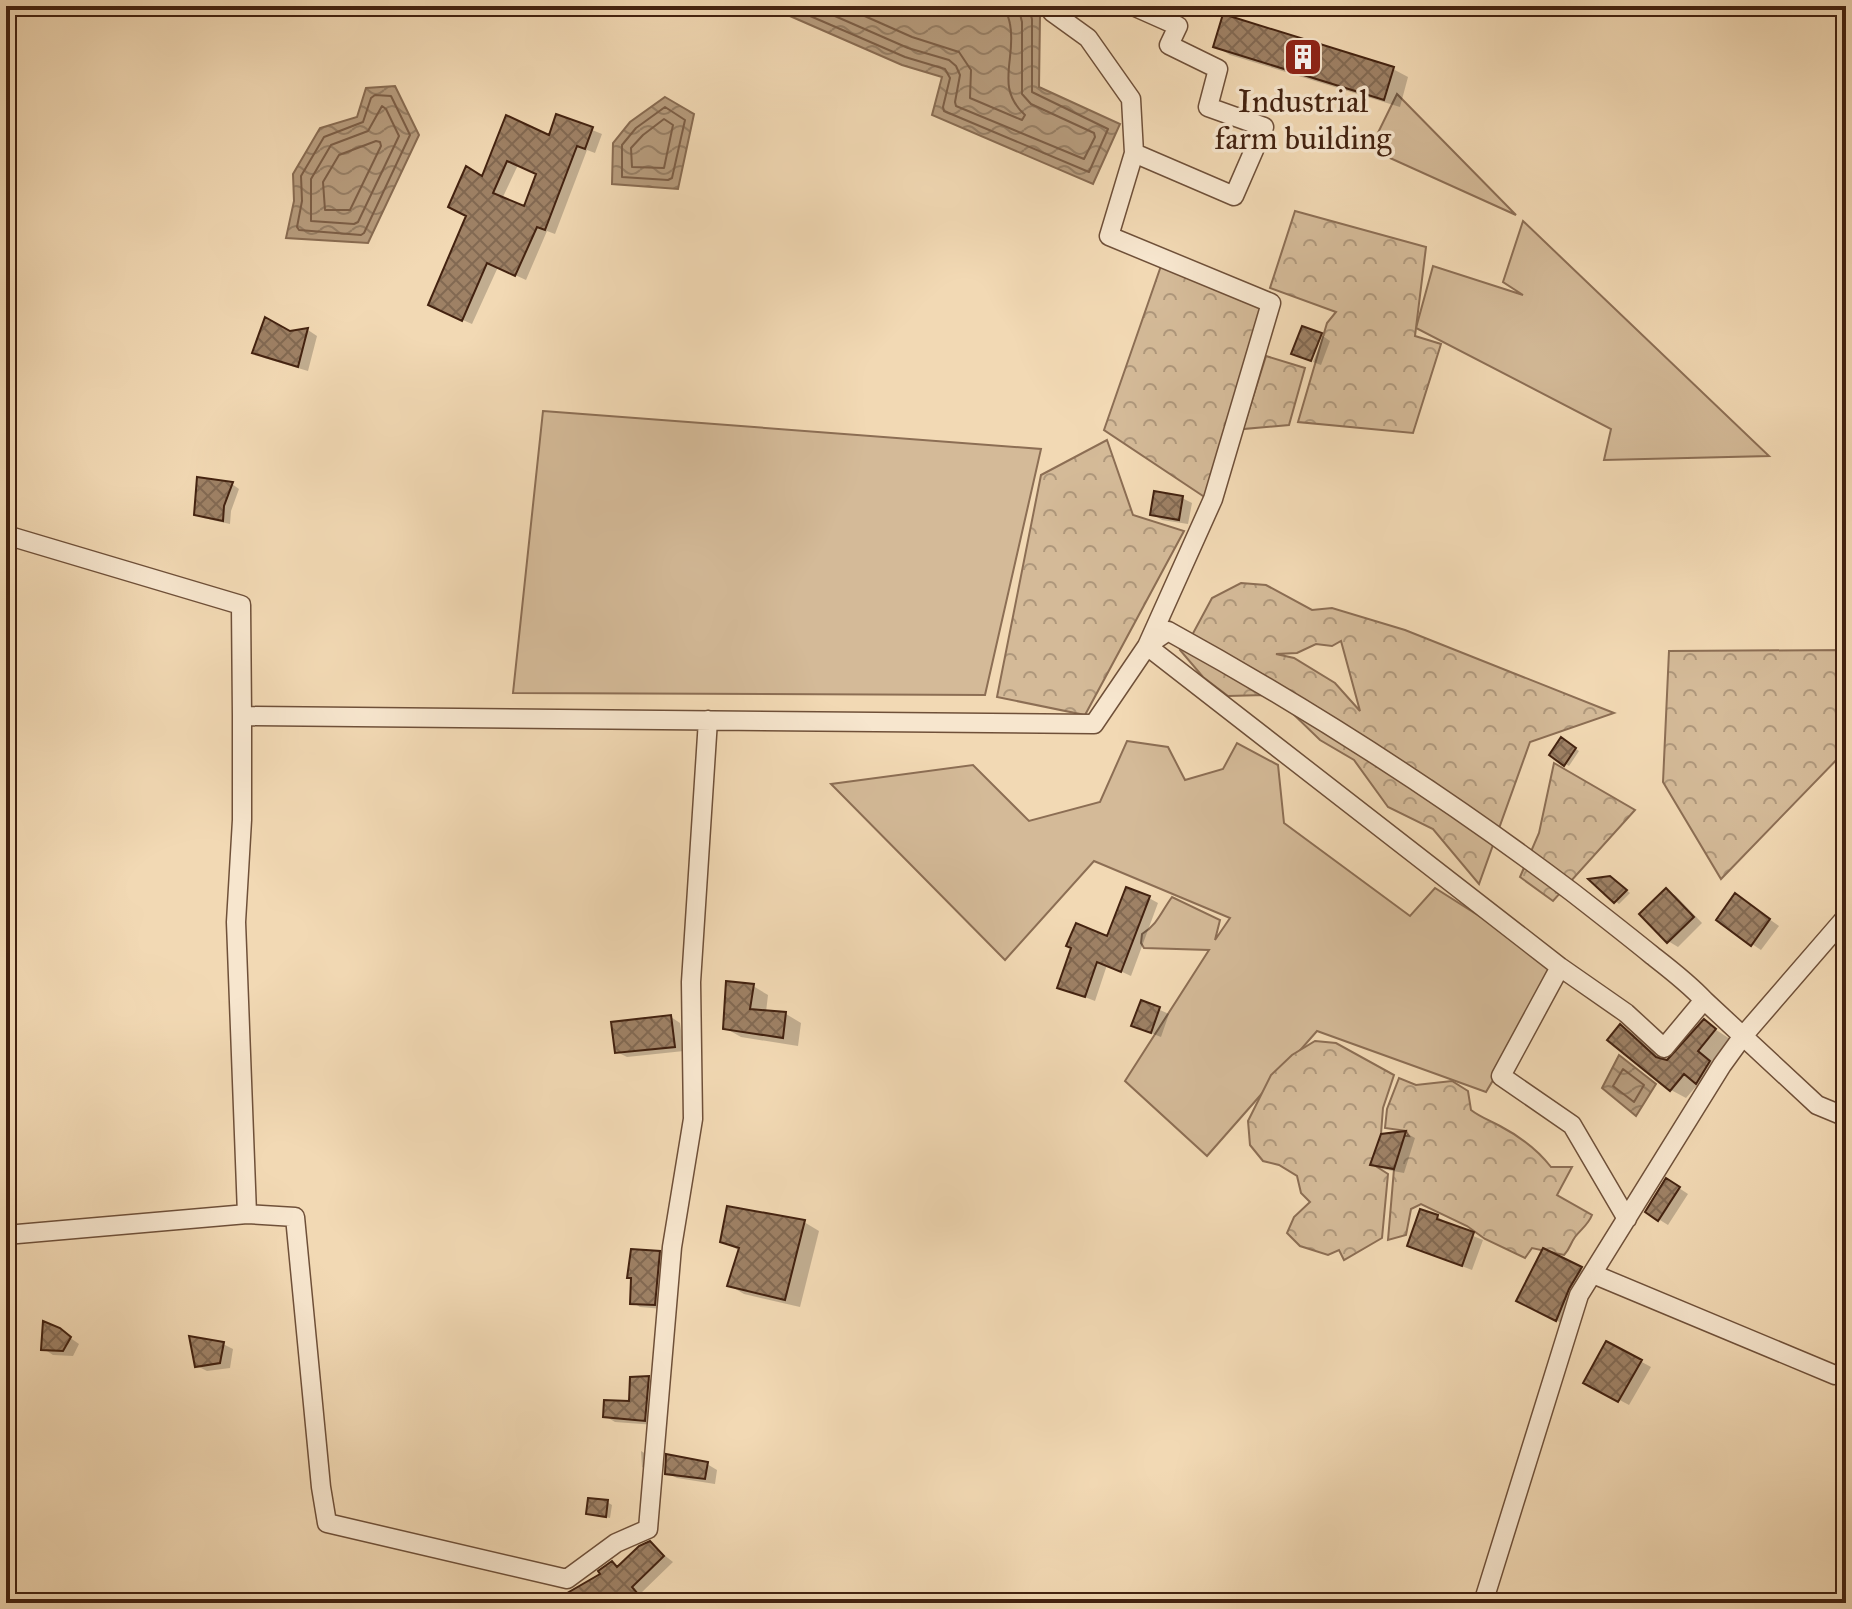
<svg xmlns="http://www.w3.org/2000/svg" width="1852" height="1609" viewBox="0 0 1852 1609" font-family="'IM FELL Great Primer',serif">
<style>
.green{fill:#d4ba98;stroke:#8c6e54;stroke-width:2}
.forest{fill:url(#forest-crowns);stroke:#8c6e54;stroke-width:2;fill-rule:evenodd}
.water{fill:url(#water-waves);stroke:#886b51;stroke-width:2}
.shadow{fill:#0003;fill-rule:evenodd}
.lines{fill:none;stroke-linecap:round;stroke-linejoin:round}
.shore{stroke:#7c5e46;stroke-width:2}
.building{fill:url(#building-cross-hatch);stroke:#432210;stroke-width:2;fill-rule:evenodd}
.street-casing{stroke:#6f5039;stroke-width:21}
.street{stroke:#f7e6ce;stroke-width:18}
.labels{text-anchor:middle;stroke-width:7;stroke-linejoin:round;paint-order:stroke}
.poi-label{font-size:32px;fill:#432210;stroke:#f7e6ce}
</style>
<defs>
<pattern id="forest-crowns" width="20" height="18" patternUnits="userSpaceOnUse" patternTransform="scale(2)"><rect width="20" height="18" fill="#d4ba98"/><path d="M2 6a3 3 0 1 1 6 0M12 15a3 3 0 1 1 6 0" fill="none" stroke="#ae977b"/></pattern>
<pattern id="water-waves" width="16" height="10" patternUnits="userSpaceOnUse" patternTransform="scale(2)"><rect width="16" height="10" fill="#b69b7c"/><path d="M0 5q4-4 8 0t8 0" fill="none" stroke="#967e64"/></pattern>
<pattern id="building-cross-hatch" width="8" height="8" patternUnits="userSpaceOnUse" patternTransform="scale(2)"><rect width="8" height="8" fill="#9e8165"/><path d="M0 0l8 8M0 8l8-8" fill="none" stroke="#826952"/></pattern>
</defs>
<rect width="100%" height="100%" fill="#f2d9b4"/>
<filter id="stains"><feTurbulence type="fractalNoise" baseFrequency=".0025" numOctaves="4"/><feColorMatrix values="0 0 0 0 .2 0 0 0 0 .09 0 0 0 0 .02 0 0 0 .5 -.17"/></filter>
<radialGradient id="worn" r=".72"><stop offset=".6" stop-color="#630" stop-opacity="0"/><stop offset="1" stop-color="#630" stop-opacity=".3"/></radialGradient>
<path class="green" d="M1397 94 1516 215 1370 149Z
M1523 221 1769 456 1604 460 1611 429 1416 328 1433 266 1523 295 1503 282Z
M543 411 1041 449 985 695 513 693Z
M1127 741 1168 747 1185 780 1223 769 1237 743 1278 765 1284 823 1410 916 1435 888 1560 967 1486 1092 1317 1031 1207 1156 1125 1081 1209 950 1144 948 1141 943 1142 934C1158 924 1161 912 1172 897L1220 920 1215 940 1230 918 1094 861 1005 960 831 784 973 765 1029 821 1100 802Z"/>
<path class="forest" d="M1295 211 1426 247 1415 336 1441 344 1413 433 1298 422 1327 323 1336 312 1270 288Z
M1162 263 1264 303 1206 498 1104 430Z
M1266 356 1305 368 1289 425 1243 429Z
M1107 440 1133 515 1184 531 1085 715 997 697 1041 475Z
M1241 583 1266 585 1312 610 1332 608 1405 630 1614 713 1530 742 1479 884 1433 829 1388 807 1354 760 1320 740 1286 707 1265 695 1228 696 1203 677 1180 650 1190 639 1212 598ZM1341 641 1360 711 1335 683 1294 658 1276 654 1297 653 1316 644 1332 646Z
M1846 650V750L1721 879 1663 782 1669 651Z
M1554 763 1635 810 1553 901 1520 877 1539 833Z
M1315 1041 1336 1043 1394 1075 1383 1108 1381 1134 1409 1136 1406 1131 1385 1128 1387 1109 1399 1078 1416 1085 1452 1081 1468 1091 1471 1110C1480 1117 1489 1120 1500 1126 1519 1136 1538 1150 1551 1167H1572L1557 1195 1592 1215C1588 1225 1582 1228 1575 1237 1570 1244 1570 1249 1564 1255L1532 1248 1525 1258 1485 1239 1467 1226 1421 1204 1411 1209 1406 1235 1388 1240 1394 1169 1374 1165 1388 1174 1382 1238 1344 1260 1339 1250 1328 1255 1300 1246 1287 1233 1294 1217 1310 1202 1301 1193 1297 1176 1279 1165 1263 1161 1250 1145 1248 1121 1271 1075 1292 1055Z"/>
<path class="water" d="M767 6H1034L1040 16 1039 87 1120 124 1093 184 932 115 942 77 902 65Z
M395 86 419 135 368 243 286 238 294 201 293 174 320 128 357 117 366 88Z
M665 97 694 114 678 189 612 184 613 143 630 122Z
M1619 1055 1656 1084 1636 1116 1602 1088Z"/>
<path class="shadow" d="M1215 46 1393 69 1408 77 1400 107 1230 55Z
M558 116 602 134 595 153 587 150 555 234 547 231 526 280 498 267 472 324 440 310 483 178 507 118 550 137ZM518 165 538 174 525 209 502 199Z
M308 330 317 336 308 371 264 358 254 352 290 333Z
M1323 336 1330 341 1321 365 1313 362Z
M232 484 239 489 231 511 230 524 203 518 196 514Z
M1182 498 1192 503 1188 524 1162 520 1152 514Z
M1562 740 1579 751 1569 766 1551 755Z
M1615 881 1630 893 1619 904 1615 901Z
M1666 890 1676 896 1702 923 1678 947 1668 941Z
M1149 898 1158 903 1131 976 1107 965 1095 1001 1059 987 1073 948 1108 938Z
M1745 902 1779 926 1761 950 1752 944Z
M753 986 768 995 766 1012 786 1014 801 1023 798 1046 741 1037 725 1028Z
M1142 1002 1169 1014 1161 1037 1143 1030Z
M671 1017 680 1023 684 1051 627 1057 617 1052Z
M1704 1022 1730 1039 1712 1061 1724 1071 1712 1091 1699 1083 1686 1098 1671 1090 1621 1027 1636 1035 1663 1061 1668 1062Z
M1406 1133 1415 1138 1404 1173 1382 1169 1373 1164 1383 1135Z
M1667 1180 1688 1194 1668 1225 1647 1212Z
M1437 1217 1447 1222 1446 1225 1483 1240 1472 1270 1409 1246Z
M804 1222 819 1231 800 1307 744 1294 729 1285 740 1251 722 1241Z
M1544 1250 1596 1278 1571 1328 1534 1309Z
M659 1253 667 1258 663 1309 640 1307 632 1302 633 1279 629 1277Z
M59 1330 79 1344 73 1356 53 1355 44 1349Z
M1607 1343 1651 1367 1629 1405 1586 1382Z
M223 1344 233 1349 230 1368 207 1371 197 1366Z
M648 1378 658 1384 655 1425 615 1422 605 1416 630 1403Z
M641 1451 646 1454 645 1469 642 1467Z
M707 1464 717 1470 715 1484 677 1478 667 1473Z
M607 1502 612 1505 610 1518 588 1513Z
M650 1544 673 1562 641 1593 646 1600 642 1603H624L622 1600 618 1603H575L612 1563 619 1567Z"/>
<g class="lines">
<path class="shore" d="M787 6 905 57 945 69 950 78 943 107 944 111 1089 172 1108 129 1032 92V19L1028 6
M812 6 908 48 949 60 956 66 960 75 955 102 956 106 1084 159 1095 137 1094 133 1031 104 1022 94V22L1018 6
M842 6 912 37 959 52 971 70 970 98 1022 120 1025 115C994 87 1017 58 1010 24 1009 18 1006 13 1006 6
M375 95 391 96 410 135 364 233 361 235 299 230 297 227 302 201 301 176 324 137 363 122 371 98Z
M382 106 386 109 399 136 358 222 354 224 311 221V179L331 145 368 131Z
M665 107 685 120 672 178 668 180 622 177V145L636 128Z
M664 119 673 125 664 168 632 167 631 148 643 135Z
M376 141 380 142 381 146 350 210H325L323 182 339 155Z
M1623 1069 1644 1085 1634 1102 1613 1086Z"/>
</g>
<path class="building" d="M1223 14 1394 67 1384 100 1213 47Z
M556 114 593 127 585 149 577 146 545 230 537 227 515 276 487 263 462 321 428 305 466 216 448 207 466 166 482 176 506 115 549 135ZM507 161 536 174 524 206 493 193Z
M265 317 290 331 308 328 298 367 252 353Z
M1302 326 1322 333 1311 361 1291 354Z
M197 477 233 482 224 506 223 521 194 515Z
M1154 491 1183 496 1179 520 1150 515Z
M1561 737 1576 748 1564 766 1549 755Z
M1610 876 1627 890 1614 903 1588 879Z
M1126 887 1150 896 1121 972 1097 962 1085 997 1057 988 1071 948 1066 946 1076 923 1107 936Z
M1666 888 1694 917 1667 943 1639 914Z
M1735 893 1770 919 1751 946 1716 920Z
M726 981 754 984 750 1009 786 1012 783 1038 723 1029Z
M1141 1000 1160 1007 1151 1033 1131 1026Z
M671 1015 675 1047 615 1053 611 1022Z
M1704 1019 1716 1029 1698 1051 1710 1061 1696 1084 1684 1074 1670 1091 1607 1040 1620 1024 1656 1057 1667 1060Z
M1406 1131 1394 1169 1370 1165 1381 1134Z
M1666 1178 1680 1187 1658 1221 1645 1212Z
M727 1206 805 1220 785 1300 727 1286 739 1248 720 1242Z
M1420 1209 1438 1215 1437 1219 1474 1232 1462 1266 1407 1246Z
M1543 1248 1582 1267 1569 1289 1556 1321 1516 1301Z
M631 1249 660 1251 655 1305 630 1304 631 1278H627Z
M43 1321 60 1328 71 1337 63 1351 41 1350Z
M189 1336 224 1342 220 1363 195 1367Z
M1606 1341 1642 1360 1618 1402 1583 1383Z
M649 1376 645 1421 603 1417 604 1400 629 1401 630 1377Z
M666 1454 708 1462 705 1479 665 1474Z
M588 1498 608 1500 606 1517 586 1514Z
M650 1541 664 1556 632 1587 638 1594 625 1603H622L615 1594 602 1603H550L600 1574 598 1571 612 1561 617 1567 639 1546Z"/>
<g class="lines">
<g class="street-casing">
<path id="street" d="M1050 6 1052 12 1088 38 1131 99 1134 153
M1133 6 1178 26 1169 45 1218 69 1208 107 1264 127 1234 196 1134 153 1109 236 1271 303 1213 499 1147 646
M6 535 241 605 242 716 1094 724 1147 646 1560 967 1626 1013 1664 1048 1704 1000 1817 1105 1846 1117
M1149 644 1168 631C1308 708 1444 795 1572 892 1599 913 1626 934 1653 956 1671 970 1688 983 1704 1000
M1560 967 1501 1076 1572 1125 1627 1219
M247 1214 295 1217 321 1487 327 1523 567 1579 616 1543 648 1529 672 1247 693 1119 691 982 708 720
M6 1235 247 1214 236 922 242 820V716
M1593 1274 1835 1375
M1483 1603 1579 1295 1722 1065 1743 1036 1846 917"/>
</g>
<use href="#street" class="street"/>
</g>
<defs>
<g id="building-square" transform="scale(2)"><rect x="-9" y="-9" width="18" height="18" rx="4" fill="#8f2418" stroke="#f7e6ce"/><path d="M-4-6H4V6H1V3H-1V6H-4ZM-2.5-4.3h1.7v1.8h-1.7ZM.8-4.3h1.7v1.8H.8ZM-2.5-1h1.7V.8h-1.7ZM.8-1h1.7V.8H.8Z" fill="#fff"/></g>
</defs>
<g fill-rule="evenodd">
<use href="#building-square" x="1303" y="57"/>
</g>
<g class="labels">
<g class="poi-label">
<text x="1303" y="112">Industrial<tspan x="1303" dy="37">farm building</tspan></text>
</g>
</g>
<rect width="1852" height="1609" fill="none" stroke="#f2d9b4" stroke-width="32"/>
<rect x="8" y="8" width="1836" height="1593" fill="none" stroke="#432210" stroke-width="4"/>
<rect x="16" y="16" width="1820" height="1577" fill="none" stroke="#432210" stroke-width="2"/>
<rect width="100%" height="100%" filter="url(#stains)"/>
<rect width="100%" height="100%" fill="url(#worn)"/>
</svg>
